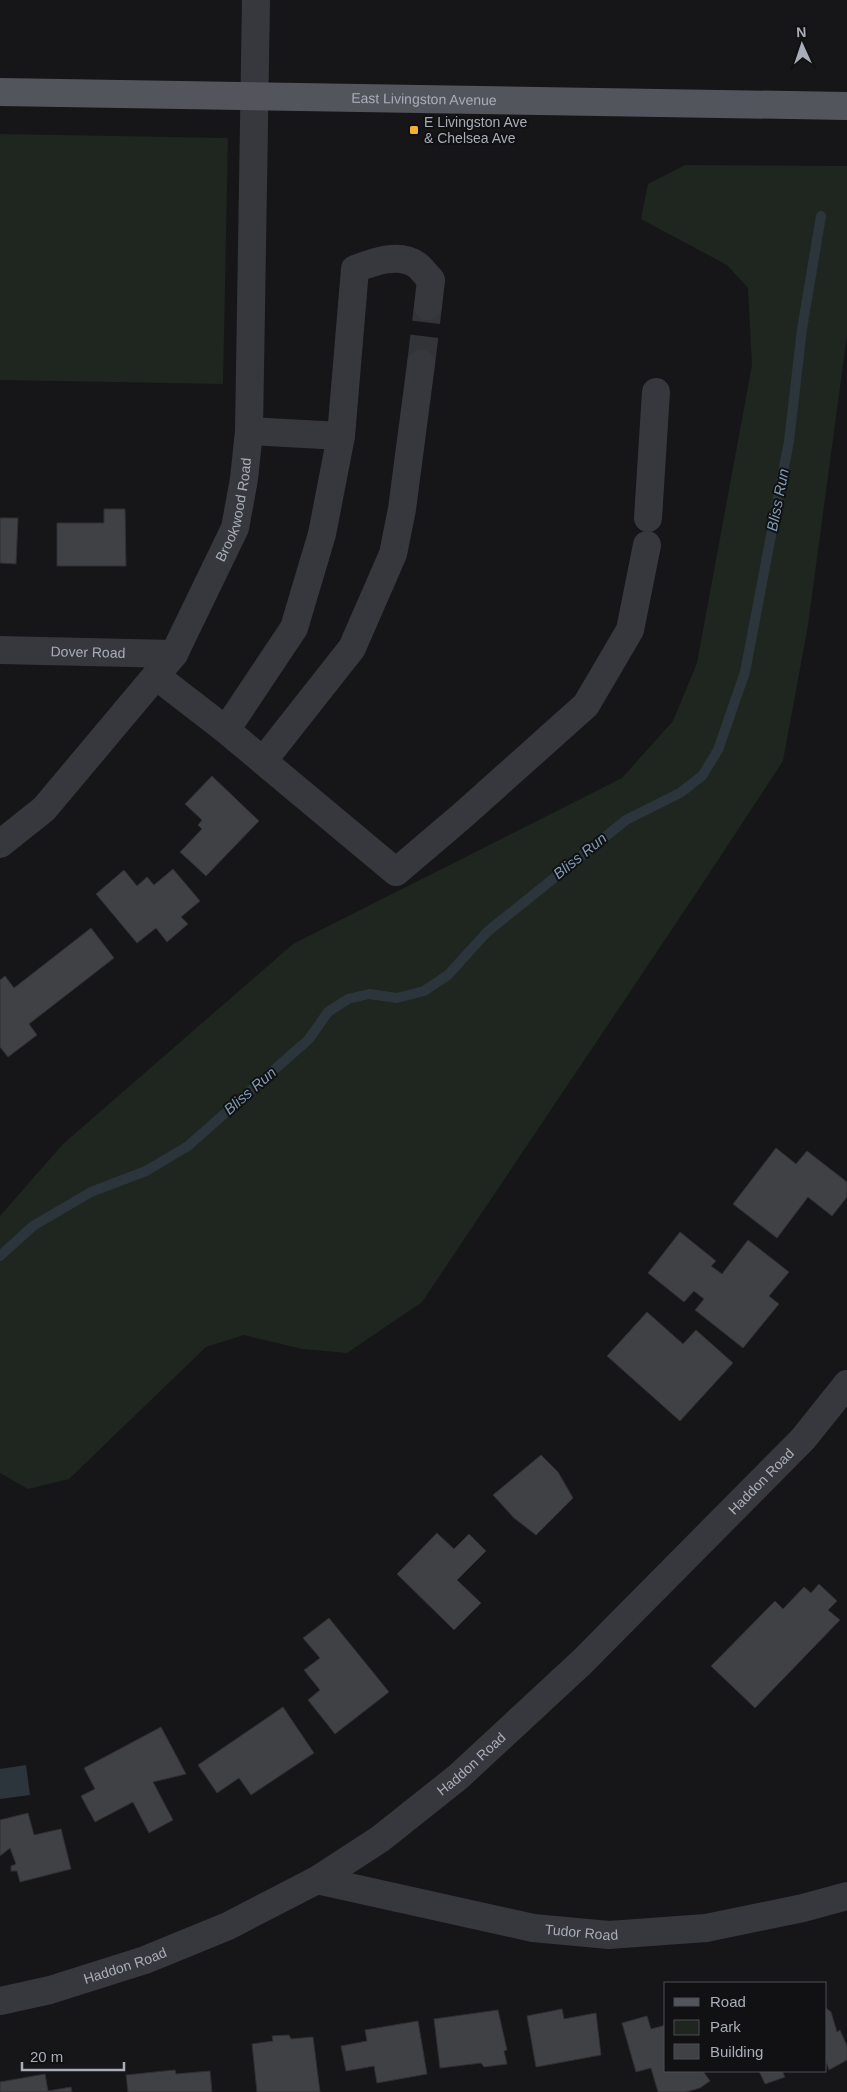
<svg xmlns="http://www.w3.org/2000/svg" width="847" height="2092" viewBox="0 0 847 2092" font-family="Arial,sans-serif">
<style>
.green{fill:#1e261f}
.water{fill:#2c353c}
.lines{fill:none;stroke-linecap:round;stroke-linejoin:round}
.stream{stroke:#2c353c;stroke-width:10}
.building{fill:#404145;stroke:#303034}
.minor-tunnel{stroke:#333438;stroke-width:28;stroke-dasharray:28 14;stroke-linecap:butt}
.minor{stroke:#37383d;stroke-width:28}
.major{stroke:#53555c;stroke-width:28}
.poi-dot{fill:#f2b134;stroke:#111113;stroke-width:2}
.labels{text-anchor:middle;stroke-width:4;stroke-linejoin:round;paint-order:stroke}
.street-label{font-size:14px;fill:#a8adb8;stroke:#111113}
.poi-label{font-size:14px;fill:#a8adb8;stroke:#111113;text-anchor:start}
.water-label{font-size:15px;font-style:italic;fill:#7f9bb3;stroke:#111113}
</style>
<rect width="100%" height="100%" fill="#161618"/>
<path class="green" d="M0 134 228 138 223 384 0 380Z
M685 165 847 166V335L808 625 783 761 697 892 422 1302 347 1353 302 1349 244 1335 206 1347 69 1479 28 1489 0 1473V1216L63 1144 293 944 622 778 673 721 697 663 752 365 748 288 727 265 641 219 648 184Z"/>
<path class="water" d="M26 1765 30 1795 0 1799V1769Z"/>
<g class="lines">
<path class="stream" d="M0 1256 33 1226 91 1192 146 1171 188 1146 309 1039 328 1012 348 999 369 994 397 998 424 991 448 975 487 932 626 820 680 793 702 776 718 750 745 672 789 441 802 329 821 216"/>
</g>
<path class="building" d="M104 509H125L126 566H57V523H104Z
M0 518H18L16 564 0 563Z
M212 776 259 821 206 876 180 852 202 829 198 825 202 820 185 804Z
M173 869 200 901 181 917 188 924 167 942 156 928 137 943 96 894 124 870 137 886 147 877 154 885Z
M91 928 114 958 29 1024 37 1035 8 1057 0 1047V980L5 976 14 988Z
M776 1148 796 1164 807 1151 847 1182V1197L832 1216 808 1197 777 1238 733 1204Z
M680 1232 716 1261 711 1266 722 1274 748 1240 789 1272 769 1296 779 1304 743 1348 695 1310 704 1299 694 1291 684 1302 648 1273Z
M647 1312 683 1344 696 1330 733 1363 680 1421 607 1356Z
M541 1455 558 1472 573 1498 536 1535 514 1518 493 1495Z
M437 1533 454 1549 469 1534 486 1551 457 1580 481 1603 454 1630 397 1574Z
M819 1584 837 1601 828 1610 840 1620 755 1708 711 1666 775 1601 783 1609 804 1587 811 1593Z
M329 1618 389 1692 335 1734 308 1700 320 1690 304 1670 320 1658 303 1638Z
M283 1707 314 1753 251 1795 239 1778 217 1793 198 1765Z
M161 1727 186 1774 153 1782 173 1820 149 1833 133 1802 95 1822 81 1796 95 1789 84 1768Z
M28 1813 34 1835 61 1829 71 1869 20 1882 17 1871H11V1866L16 1864 10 1848 0 1856V1820Z
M826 2008 831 2012 837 2032 840 2030 847 2046V2060L829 2070 826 2061Z
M562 2009 564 2019 596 2013 601 2055 536 2067 527 2016Z
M498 2010 507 2050 504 2051 507 2064 484 2067 481 2063 440 2068 434 2019Z
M647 2016 651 2029 666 2025V2071H703L710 2081 700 2088 686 2092H658L651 2068 636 2072 622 2023Z
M418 2021 427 2074 377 2083 374 2066 346 2071 341 2046 367 2041 365 2030Z
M289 2035 291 2039 313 2037 320 2092H257L252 2044 273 2041 272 2036Z
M175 2070 176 2074 210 2071 212 2092H128L126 2075Z
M759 2071H782L785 2077 765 2084Z
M45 2074 48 2091 71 2087 72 2092H0V2082Z"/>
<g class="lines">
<path class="minor-tunnel" d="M421 364 428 306"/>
<g class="minor">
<path d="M249 431 341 436 355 269C373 262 399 252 417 265 422 269 427 276 431 280L428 306"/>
<path d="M648 518 656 392"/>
<path id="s1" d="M0 650 174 654"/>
<path d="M156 676 226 730 396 872 463 815 586 705 630 630 647 545"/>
<path d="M226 730 294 628 322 534 341 436"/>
<path d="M263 761 352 648 393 554 402 509 421 364"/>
<path id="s2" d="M0 844 44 809 174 654 235 528 244 479 249 431 256 0"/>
<path id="s3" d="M317 1880 533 1928 609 1935 706 1928 803 1908 847 1896"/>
<path id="s4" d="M0 2001 50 1990 145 1960 228 1926 317 1880 380 1839 458 1777 582 1662 803 1439 847 1384"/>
</g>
<path class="major" id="s5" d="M0 92 847 106"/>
</g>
<rect class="poi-dot" x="409" y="125" width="10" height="10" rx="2.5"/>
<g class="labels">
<g class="street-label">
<text dy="5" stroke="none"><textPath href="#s5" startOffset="424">East Livingston Avenue</textPath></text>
<text dy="5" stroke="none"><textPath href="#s2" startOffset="416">Brookwood Road</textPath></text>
<text dy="5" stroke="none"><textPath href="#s1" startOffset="88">Dover Road</textPath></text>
<text dy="5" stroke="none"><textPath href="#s4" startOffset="939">Haddon Road</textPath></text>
<text dy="5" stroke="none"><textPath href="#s4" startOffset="534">Haddon Road</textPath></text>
<text dy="5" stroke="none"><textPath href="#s3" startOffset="270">Tudor Road</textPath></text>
<text dy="5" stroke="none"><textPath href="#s4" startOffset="130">Haddon Road</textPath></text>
</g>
<g class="poi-label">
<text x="424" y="127">E Livingston Ave<tspan x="424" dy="16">&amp; Chelsea Ave</tspan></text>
</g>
<g class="water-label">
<text transform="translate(778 500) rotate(-79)" y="5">Bliss Run</text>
<text transform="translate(580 856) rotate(-39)" y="5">Bliss Run</text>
<text transform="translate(250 1091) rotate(-41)" y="5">Bliss Run</text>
</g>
</g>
<rect x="664" y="1982" width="162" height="90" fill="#111113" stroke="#4d4f55"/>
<rect x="674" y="1998" width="25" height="8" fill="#53555c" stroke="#4d4f55"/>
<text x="710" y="2007" font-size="15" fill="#a8adb8">Road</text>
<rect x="674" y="2020" width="25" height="15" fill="#1e261f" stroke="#4d4f55"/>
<text x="710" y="2032" font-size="15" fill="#a8adb8">Park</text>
<rect x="674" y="2044" width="25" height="15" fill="#404145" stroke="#4d4f55"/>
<text x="710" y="2057" font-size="15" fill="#a8adb8">Building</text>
<g transform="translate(802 45) rotate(357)" stroke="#111113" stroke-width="4" paint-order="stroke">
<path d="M0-4L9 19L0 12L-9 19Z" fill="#a8adb8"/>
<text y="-8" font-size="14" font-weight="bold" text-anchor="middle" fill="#a8adb8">N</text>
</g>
<path d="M22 2062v8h102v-8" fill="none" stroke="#a8adb8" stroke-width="2.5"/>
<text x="30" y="2062" font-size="15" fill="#a8adb8" stroke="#111113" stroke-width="4" paint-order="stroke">20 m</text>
</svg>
